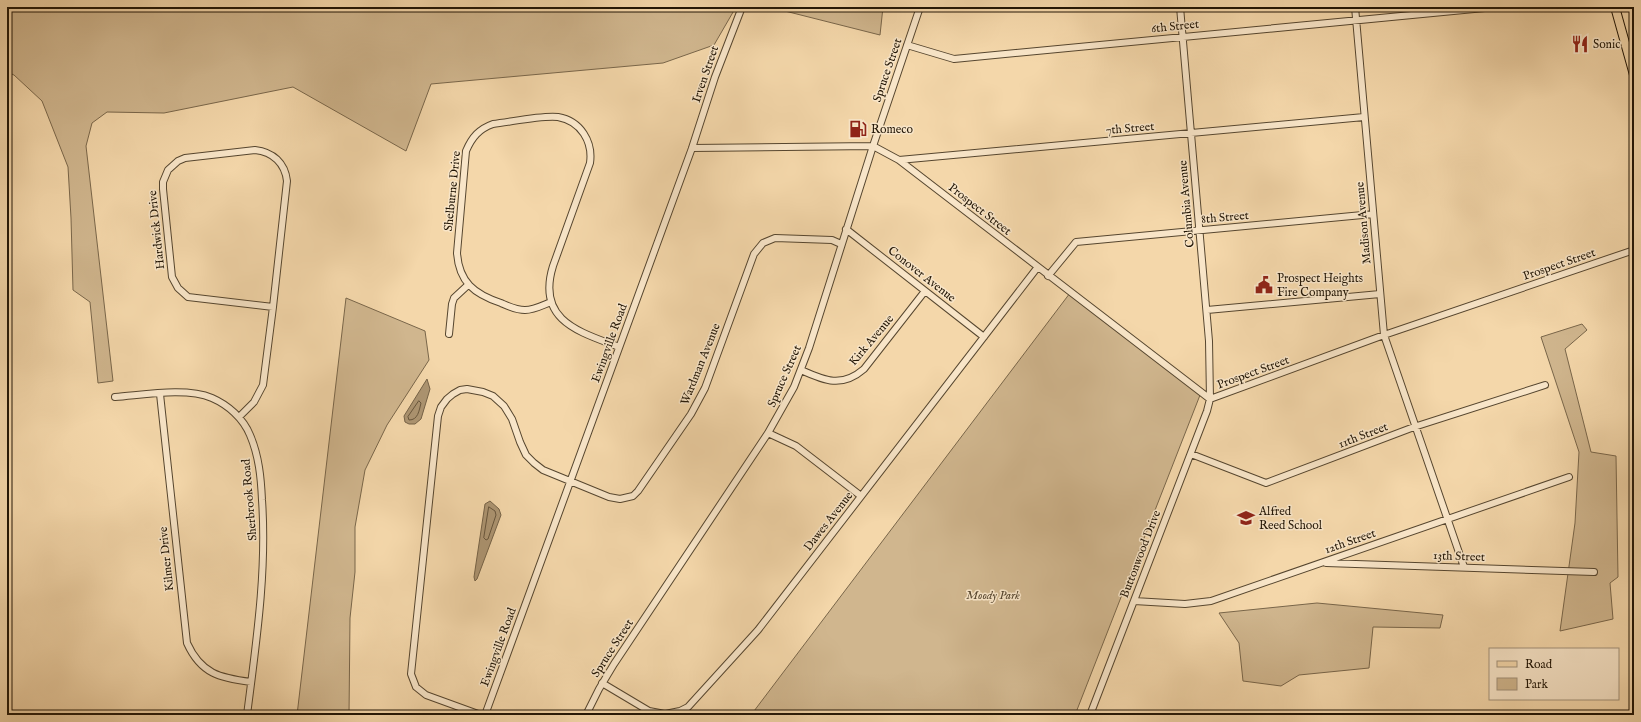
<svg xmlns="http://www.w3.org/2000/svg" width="1641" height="722" viewBox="0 0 1641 722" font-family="'IM FELL English',serif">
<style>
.green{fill:#d0b68e;stroke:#79664a}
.water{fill:#ad9572;stroke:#756247}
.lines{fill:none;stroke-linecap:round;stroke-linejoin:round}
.shore{stroke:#68563c;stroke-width:1}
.minor-casing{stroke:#56462f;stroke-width:8}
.major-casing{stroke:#221606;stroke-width:10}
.minor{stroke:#f8e5c8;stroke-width:6}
.major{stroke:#f4d7aa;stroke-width:8}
.labels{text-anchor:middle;stroke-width:3;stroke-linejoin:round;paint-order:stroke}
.street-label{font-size:12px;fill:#221606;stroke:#f8e5c8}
.poi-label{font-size:12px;fill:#221606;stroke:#f8e5c8;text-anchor:start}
.park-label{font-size:12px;font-style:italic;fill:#56462f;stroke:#f8e5c8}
</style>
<rect width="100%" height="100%" fill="#f4d7aa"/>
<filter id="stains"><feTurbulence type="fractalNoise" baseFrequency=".005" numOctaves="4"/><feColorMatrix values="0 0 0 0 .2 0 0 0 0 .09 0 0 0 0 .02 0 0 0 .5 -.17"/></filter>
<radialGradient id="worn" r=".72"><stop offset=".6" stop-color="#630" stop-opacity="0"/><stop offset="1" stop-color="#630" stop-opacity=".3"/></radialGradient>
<path class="green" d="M7 7H736L714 45 663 63 431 84 406 151 293 87 164 113 107 112 92 123 86 146 113 381 98 383 90 302 73 290 71 218 68 167 42 101 14 75 7 72Z
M769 7H883L880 35Z
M1070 293 1202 390 1075 715H751Z
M346 298 425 331 429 360 387 425 365 470 355 527V572L350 618 349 715H297Z
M1582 324 1587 330 1565 349 1591 452 1616 456 1618 577 1610 583 1613 619 1560 631 1575 523 1579 452 1541 337Z
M1317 603 1443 615 1440 628 1373 627 1369 668 1299 675 1281 686 1243 681 1239 643 1219 613Z"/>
<path class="water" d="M427 379 430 389 421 419 415 424H409L405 422 404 416Z
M490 501 499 509 501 515 477 579 475 581 474 577 485 504Z"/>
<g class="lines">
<path class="shore" d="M419 401 421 403C419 411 418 420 409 420L408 417Z
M489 507 495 511 496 515 488 539 486 540 484 538Z"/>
<g class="minor-casing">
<path id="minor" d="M1355 7 1384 335 1464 567
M907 45 954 59 1495 7
M692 148 873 146 899 160C1002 240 1107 319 1210 399
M255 150C273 152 285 163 287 181L273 307 188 297 178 288 172 277 163 189V182L168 170 178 161 185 158Z
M899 160 1364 117
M846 229 984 337
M1048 276 1076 242 1373 214
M551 302C543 305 534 310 525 310 516 310 508 306 501 303 474 294 459 282 457 253L466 151C472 137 479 129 493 124 511 122 542 115 558 117 581 121 593 142 590 163L553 266C536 321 580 332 619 347
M1207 310 1380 294
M449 334 452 304 454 298 468 285
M801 370C825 381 842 388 864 369L925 291
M160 394 187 643C201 674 220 678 251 682
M115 397C143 395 186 387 212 398 228 405 243 418 250 435 259 456 261 478 262 500 267 572 256 644 247 715
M1210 399 1384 335 1634 250
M239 417 254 402 263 385 273 307
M768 433 796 446 861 496
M1191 454 1266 483 1414 427 1545 385
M1326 563 1594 572
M1134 601 1185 604 1211 601 1569 477
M602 683 649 711 665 714 680 711 688 707 758 630 1037 268
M481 715 426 695 416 687 411 674 438 416 441 407 447 399 453 394 460 390 467 389 483 392 493 396 504 406 512 419 520 442 526 455 534 463 543 470 609 497 620 499 633 496 638 491 691 414 705 388 754 254 763 243 775 238 832 240 841 244
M485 715 692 148 715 77 742 7
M586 715 599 689 614 664 768 433 794 387 809 348 873 146 920 7
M1090 715 1207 411 1210 399 1209 341 1180 7"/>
</g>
<g class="major-casing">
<path id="major" d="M1615 7 1634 75"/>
</g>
<use href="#minor" class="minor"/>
<use href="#major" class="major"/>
</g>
<defs>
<g id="restaurant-bare" transform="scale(1.38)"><path d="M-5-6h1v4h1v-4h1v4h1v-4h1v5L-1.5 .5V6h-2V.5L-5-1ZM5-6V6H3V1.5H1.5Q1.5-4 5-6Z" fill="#8f2418" stroke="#f8e5c8" stroke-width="2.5" paint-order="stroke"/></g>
<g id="fuel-bare" transform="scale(1.38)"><path d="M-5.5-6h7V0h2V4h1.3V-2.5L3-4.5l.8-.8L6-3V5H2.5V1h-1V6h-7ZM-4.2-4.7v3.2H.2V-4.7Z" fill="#8f2418" stroke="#f8e5c8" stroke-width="2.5" paint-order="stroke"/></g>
<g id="civic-bare" transform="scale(1.38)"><path d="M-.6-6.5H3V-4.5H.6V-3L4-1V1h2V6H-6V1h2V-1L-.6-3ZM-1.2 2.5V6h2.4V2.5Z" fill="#8f2418" stroke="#f8e5c8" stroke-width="2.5" paint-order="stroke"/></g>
<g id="school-bare" transform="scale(1.38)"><path d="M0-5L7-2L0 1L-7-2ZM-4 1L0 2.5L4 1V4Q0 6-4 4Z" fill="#8f2418" stroke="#f8e5c8" stroke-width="2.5" paint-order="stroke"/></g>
</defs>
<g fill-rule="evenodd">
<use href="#restaurant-bare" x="1580" y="44"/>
<use href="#fuel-bare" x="858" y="129"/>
<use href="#civic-bare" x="1264" y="285"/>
<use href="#school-bare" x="1246" y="518"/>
</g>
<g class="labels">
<g class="street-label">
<text transform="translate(1175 26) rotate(-6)" y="4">6th Street</text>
<text transform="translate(887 70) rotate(-71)" y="4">Spruce Street</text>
<text transform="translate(705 74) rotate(-71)" y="4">Irven Street</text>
<text transform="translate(1130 128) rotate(-5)" y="4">7th Street</text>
<text transform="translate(452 191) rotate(-84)" y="4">Shelburne Drive</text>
<text transform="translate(1186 204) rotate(-95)" y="4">Columbia Avenue</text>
<text transform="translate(980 209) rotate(38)" y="4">Prospect Street</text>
<text transform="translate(1225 217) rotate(-5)" y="4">8th Street</text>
<text transform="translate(1363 223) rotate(-95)" y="4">Madison Avenue</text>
<text transform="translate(156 230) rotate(-96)" y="4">Hardwick Drive</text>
<text transform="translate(1559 264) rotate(-19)" y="4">Prospect Street</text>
<text transform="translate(922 274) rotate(38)" y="4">Conover Avenue</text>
<text transform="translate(871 340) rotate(-50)" y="4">Kirk Avenue</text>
<text transform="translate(609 343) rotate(-70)" y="4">Ewingville Road</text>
<text transform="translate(700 364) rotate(-68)" y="4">Wardman Avenue</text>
<text transform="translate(1253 372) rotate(-20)" y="4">Prospect Street</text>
<text transform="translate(784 376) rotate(-66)" y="4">Spruce Street</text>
<text transform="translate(1363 435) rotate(-21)" y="4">11th Street</text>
<text transform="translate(249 500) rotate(-95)" y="4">Sherbrook Road</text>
<text transform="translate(828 521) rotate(-52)" y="4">Dawes Avenue</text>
<text transform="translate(1350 541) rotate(-19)" y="4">12th Street</text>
<text transform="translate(1140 554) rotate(-69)" y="4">Buttonwood Drive</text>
<text transform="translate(1459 556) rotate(2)" y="4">13th Street</text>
<text transform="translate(166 559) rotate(-96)" y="4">Kilmer Drive</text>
<text transform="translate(498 647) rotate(-70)" y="4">Ewingville Road</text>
<text transform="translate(612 648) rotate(-57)" y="4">Spruce Street</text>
</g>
<g class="poi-label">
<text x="1593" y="48">Sonic</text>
<text x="871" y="133">Romeco</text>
<text x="1277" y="282">Prospect Heights<tspan x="1277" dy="14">Fire Company</tspan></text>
<text x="1259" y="515">Alfred<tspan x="1259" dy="14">Reed School</tspan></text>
</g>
<g class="park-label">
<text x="993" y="599">Moody Park</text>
</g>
</g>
<rect width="1641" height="722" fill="none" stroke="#f4d7aa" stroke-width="24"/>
<rect x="8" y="8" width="1625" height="706" fill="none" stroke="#221606" stroke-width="2"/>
<rect x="12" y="12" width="1617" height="698" fill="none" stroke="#221606"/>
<rect x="1489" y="648" width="130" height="52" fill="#f8e5c8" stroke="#a2927a"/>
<rect x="1497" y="661" width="20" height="6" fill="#f4d7aa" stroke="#a2927a"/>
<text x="1525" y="668" font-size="12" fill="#221606">Road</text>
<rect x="1497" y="678" width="20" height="12" fill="#d0b68e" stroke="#a2927a"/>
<text x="1525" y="688" font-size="12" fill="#221606">Park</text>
<rect width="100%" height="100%" filter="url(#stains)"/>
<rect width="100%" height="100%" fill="url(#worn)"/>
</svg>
